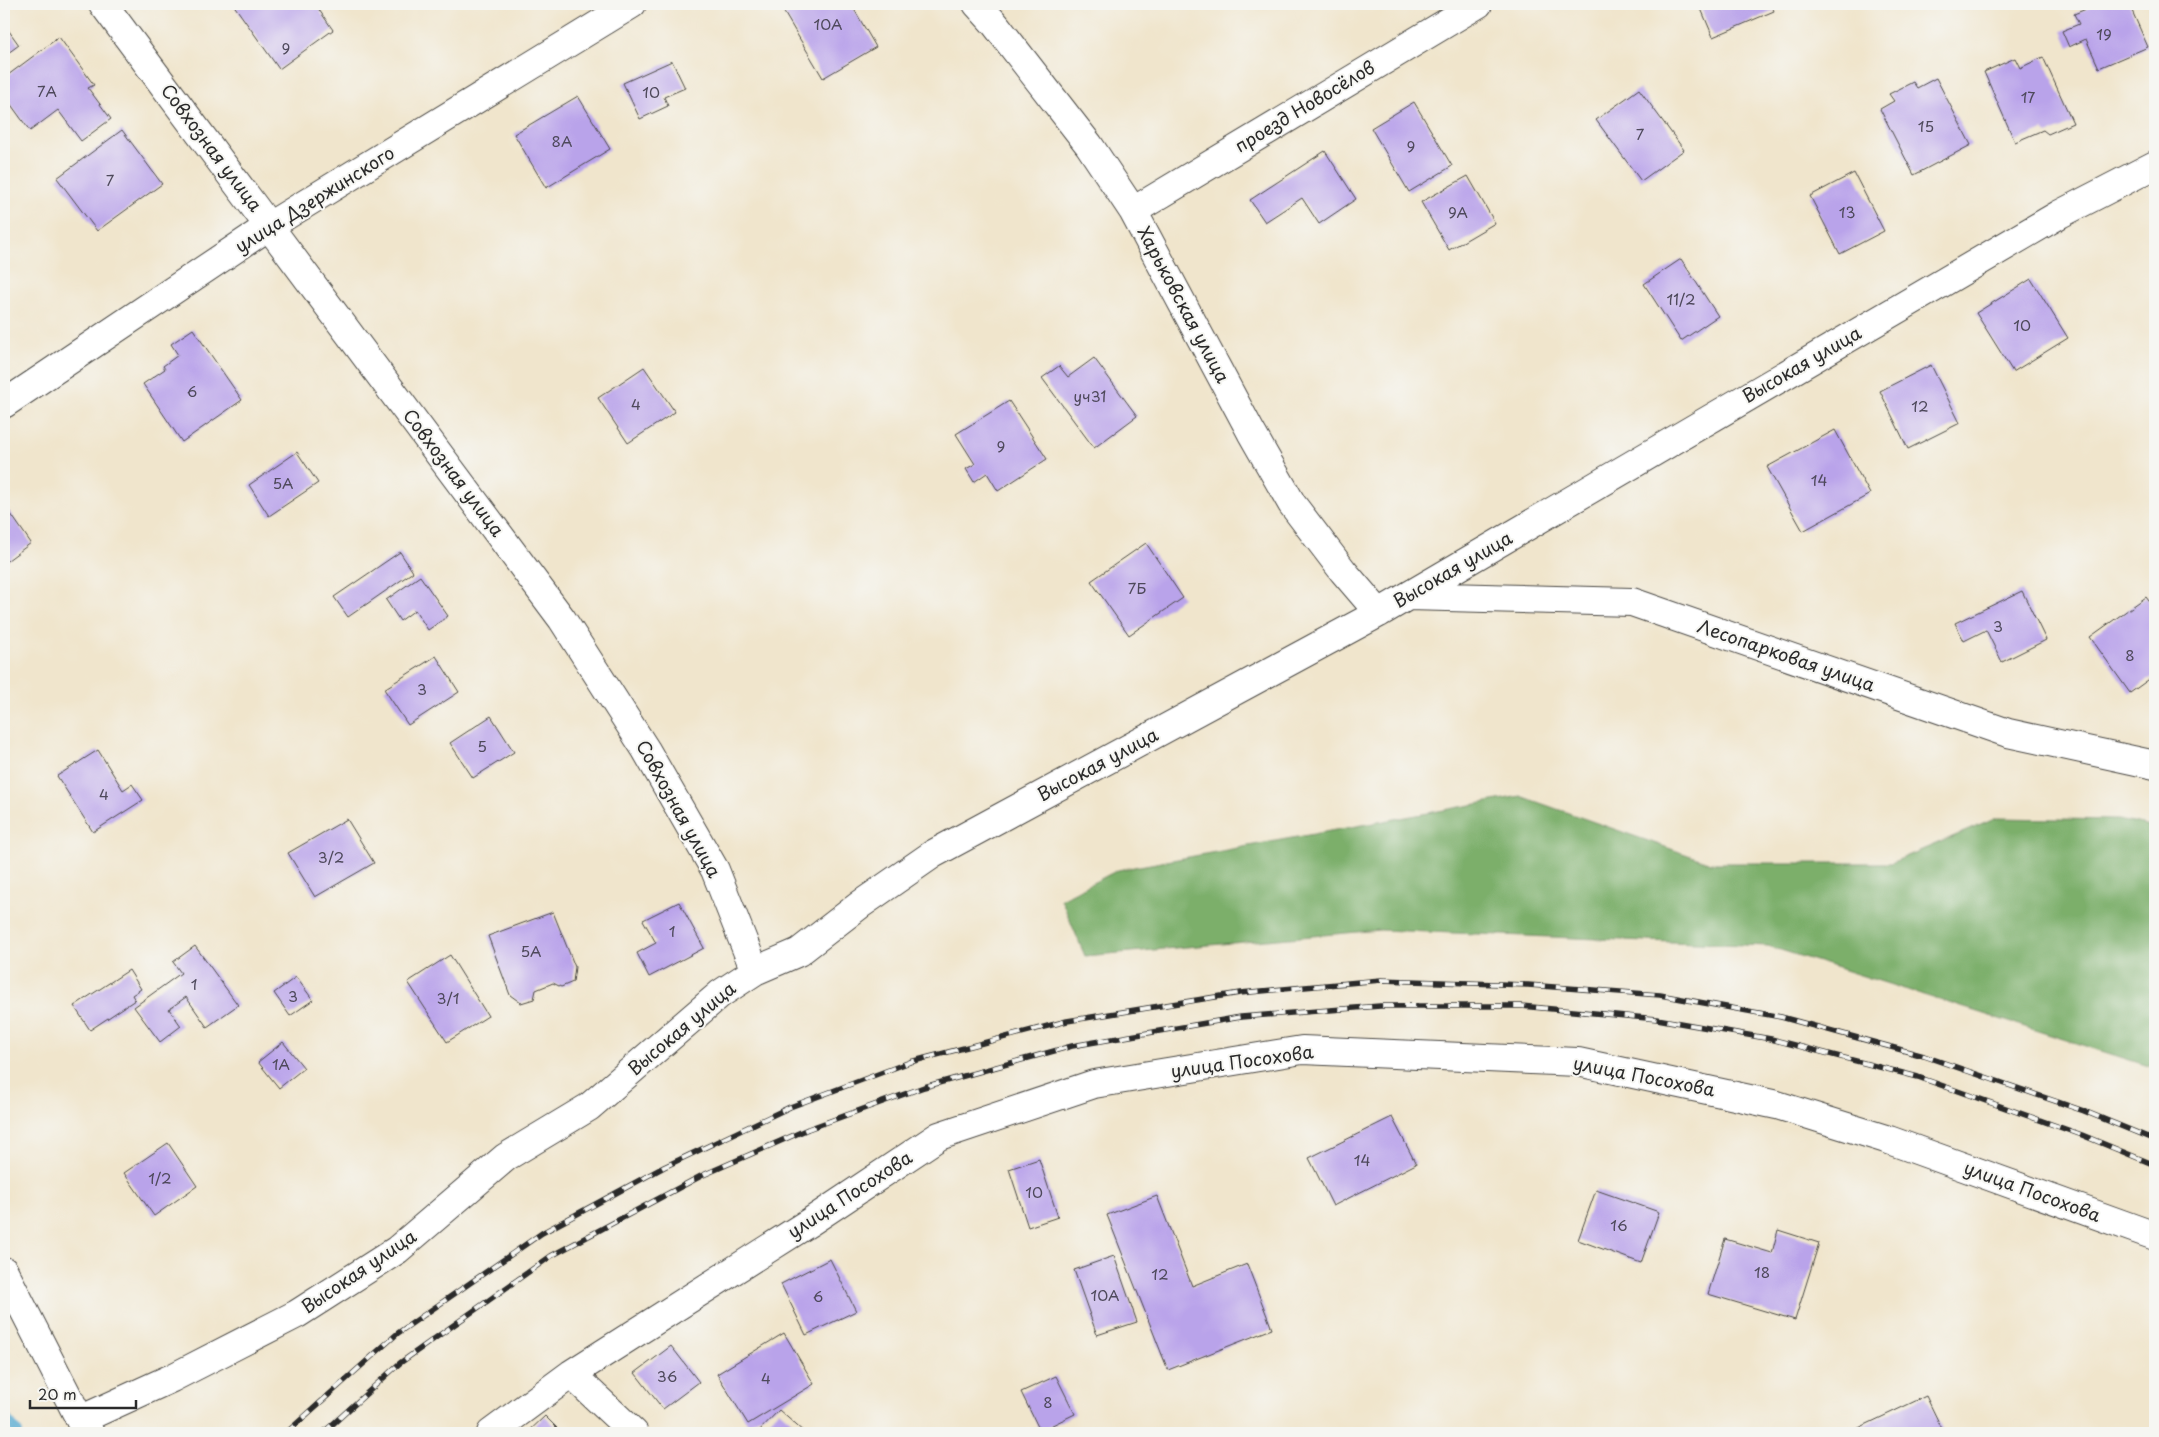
<svg xmlns="http://www.w3.org/2000/svg" width="2159" height="1437" viewBox="0 0 2159 1437" font-family="'Playpen Sans',sans-serif">
<style>
.forest{fill:#7caf6a;stroke:#546d4a}
.lines{fill:none;stroke-linecap:round;stroke-linejoin:round}
.stream{stroke:#53a7cf;stroke-width:10}
.building{fill:#b9a3ea}
.minor-casing{stroke:#494743;stroke-width:30}
.tertiary-casing{stroke:#494743;stroke-width:30}
.minor{stroke:#fff;stroke-width:28}
.tertiary{stroke:#fff;stroke-width:28}
.rail-casing{stroke:#2b2b2b;stroke-width:5.5}
.rail{stroke:#f6f6f2;stroke-width:4;stroke-dasharray:11;stroke-linecap:butt}
.labels{text-anchor:middle;stroke-width:4;stroke-linejoin:round;paint-order:stroke}
.number-label{font-size:15px;fill:#4e495b}
.street-label{font-size:18px;fill:#2b2b2b;stroke:#f6f6f2}
</style>
<rect width="100%" height="100%" fill="#f6f6f2"/>
<filter id="ink" filterUnits="userSpaceOnUse"><feTurbulence type="fractalNoise" baseFrequency=".02" numOctaves="2"/><feDisplacementMap in="SourceGraphic" scale="10" xChannelSelector="R" yChannelSelector="G"/><feConvolveMatrix kernelMatrix="1 2 1 2 8 2 1 2 1" color-interpolation-filters="sRGB"/></filter>
<filter id="wash" filterUnits="userSpaceOnUse"><feTurbulence type="fractalNoise" baseFrequency=".0096" numOctaves="4" result="noise"/><feDisplacementMap in="SourceGraphic" scale="20" xChannelSelector="R" yChannelSelector="G"/><feGaussianBlur stdDeviation="1.12" result="paint"/><feColorMatrix in="noise" values="0 0 0 0 0 0 0 0 0 0 0 0 0 0 0 0 0 1.4 0 .05"/><feComposite in="paint" operator="in"/></filter>
<g filter="url(#wash)">
<rect width="100%" height="100%" fill="#f0e5cc"/>
<path class="forest" d="M1520 796 1711 863H1891L1997 818 2119 820 2155 828V1068L1768 946 1380 930 1085 956 1061 899 1118 870Z"/>
<g class="lines">
<path class="stream" d="M4 1416 18 1433"/>
</g>
<g id="blocks">
<path class="building" d="M233 4H315L333 30 279 69Z
M779 4H851L876 47 823 78Z
M1699 4H1771L1774 11 1713 37Z
M2098 4H2129L2148 47 2099 68 2086 39 2069 47 2062 31 2079 24 2074 14Z
M4 24 19 45 4 56Z
M59 37 94 85 88 88 111 119 81 141 58 110 30 131 4 95V78Z
M2043 57 2073 123 2048 134 2043 130 2015 142 1984 72 2015 58 2020 68Z
M672 61 685 88 664 97 668 106 640 119 623 83Z
M1936 78 1971 145 1914 175 1880 109 1894 101 1889 94 1913 82 1917 88Z
M1639 89 1684 150 1641 181 1596 120Z
M578 96 610 149 546 188 514 134Z
M1414 102 1452 166 1409 192 1371 128Z
M122 130 162 184 97 231 57 178Z
M1325 151 1356 199 1319 224 1302 198 1265 222 1250 200Z
M1854 173 1884 231 1840 254 1810 196Z
M1468 176 1495 223 1449 250 1421 202Z
M1681 259 1718 316 1681 341 1644 284Z
M2031 279 2068 338 2013 372 1976 313Z
M193 329 242 400 182 442 143 384 165 369 163 366 178 355 171 344Z
M1094 358 1137 416 1094 448 1042 378 1059 366 1068 377Z
M1931 365 1960 423 1908 449 1880 391Z
M644 367 675 412 628 443 598 398Z
M1009 401 1047 459 998 491 987 473 974 482 966 469 975 464 956 434Z
M1835 430 1870 494 1803 531 1767 467Z
M297 452 318 483 269 516 249 485Z
M4 504 31 543 4 563Z
M1146 543 1183 598 1129 635 1091 581Z
M400 552 413 572 348 617 334 597Z
M420 576 448 616 428 630 415 610 400 621 386 600Z
M2022 591 2046 640 2002 662 1986 630 1964 641 1955 623Z
M2146 597 2155 609V675L2130 693 2090 637Z
M436 656 459 692 408 725 384 689Z
M491 716 514 752 473 778 450 743Z
M98 750 123 790 132 784 143 800 93 832 57 776Z
M347 819 374 863 315 897 288 853Z
M679 902 704 948 649 977 637 953 656 943 643 920Z
M553 912 575 967 573 982 561 987 553 983 536 990 534 999 521 1003 510 995 488 936Z
M195 946 238 1005 207 1027 186 997 169 1009 181 1026 160 1042 134 1007 181 973 173 962Z
M450 955 488 1016 447 1042 408 982Z
M129 970 141 989 132 995 135 1000 90 1030 74 1006Z
M296 977 313 1000 290 1016 274 993Z
M283 1042 304 1068 279 1088 258 1062Z
M1392 1117 1416 1164 1333 1206 1309 1158Z
M168 1143 197 1186 154 1216 124 1173Z
M1039 1159 1058 1217 1028 1227 1009 1169Z
M1596 1190 1659 1212 1641 1263 1578 1240Z
M1157 1196 1192 1286 1247 1264 1272 1329 1168 1370 1107 1215Z
M1778 1230 1819 1243 1795 1320 1708 1294 1725 1239 1772 1253Z
M1114 1256 1137 1322 1097 1335 1074 1270Z
M830 1259 856 1311 806 1335 781 1284Z
M784 1333 814 1384 748 1424 717 1374Z
M671 1346 699 1382 663 1409 635 1373Z
M1056 1376 1075 1414 1040 1431 1021 1392Z
M1926 1396 1944 1433H1848Z
M779 1410 805 1433H757Z
M545 1416 562 1433H527Z"/>
</g>
</g>
<g filter="url(#ink)">
<use href="#blocks" fill-opacity="0" stroke="#494743" stroke-width="1"/>
<g class="lines">
<g class="minor-casing">
<path id="minor" d="M103 4 562 619 646 750 715 870 755 971
M977 4 995 24 1089 145 1133 211 1251 432 1292 504 1343 571 1379 613
M1133 211 1478 4
M4 404 269 226 632 4
M1409 596 1632 602 2008 733 2155 765
M571 1374 634 1433
M80 1420 172 1378 297 1314 397 1250 506 1157 589 1107 720 994 755 971 799 952 861 904 933 854 1379 613 2060 214 2155 165
M491 1433 571 1374 810 1222 939 1136 1094 1084 1302 1050 1578 1062 1777 1105 1889 1140 2155 1236"/>
</g>
<g class="tertiary-casing">
<path id="tertiary" d="M4 1271 80 1420 90 1433"/>
</g>
<use href="#minor" class="minor"/>
<use href="#tertiary" class="tertiary"/>
<g class="rail-casing">
<path id="rail" d="M286 1433 398 1333 542 1233 664 1167 790 1107 910 1062 1067 1021 1240 993 1381 980 1528 985 1660 995 1781 1017 1924 1056 2084 1111 2155 1140
M323 1433 400 1363 551 1256 701 1176 808 1129 924 1087 1072 1046 1241 1017 1380 1006H1521L1657 1019 1771 1039 1918 1077 2082 1135 2155 1165"/>
</g>
<use href="#rail" class="rail"/>
</g>
</g>
<g class="labels">
<g class="number-label">
<text x="828" y="30">10А</text>
<text x="2104" y="40">19</text>
<text x="286" y="54">9</text>
<text x="47" y="97">7А</text>
<text x="651" y="98">10</text>
<text x="2028" y="103">17</text>
<text x="1926" y="132">15</text>
<text x="1640" y="140">7</text>
<text x="562" y="147">8А</text>
<text x="1411" y="152">9</text>
<text x="110" y="186">7</text>
<text x="1458" y="218">9А</text>
<text x="1847" y="218">13</text>
<text x="1681" y="305">11/2</text>
<text x="2022" y="331">10</text>
<text x="192" y="397">6</text>
<text x="1090" y="402">уч31</text>
<text x="636" y="410">4</text>
<text x="1920" y="412">12</text>
<text x="1001" y="452">9</text>
<text x="1819" y="486">14</text>
<text x="283" y="489">5А</text>
<text x="1137" y="594">7Б</text>
<text x="1998" y="632">3</text>
<text x="2130" y="661">8</text>
<text x="422" y="695">3</text>
<text x="482" y="752">5</text>
<text x="104" y="800">4</text>
<text x="331" y="863">3/2</text>
<text x="672" y="937">1</text>
<text x="531" y="957">5А</text>
<text x="194" y="990">1</text>
<text x="293" y="1002">3</text>
<text x="448" y="1004">3/1</text>
<text x="281" y="1070">1А</text>
<text x="1362" y="1166">14</text>
<text x="160" y="1184">1/2</text>
<text x="1034" y="1198">10</text>
<text x="1619" y="1231">16</text>
<text x="1762" y="1278">18</text>
<text x="1160" y="1280">12</text>
<text x="1105" y="1301">10А</text>
<text x="818" y="1302">6</text>
<text x="667" y="1382">36</text>
<text x="766" y="1384">4</text>
<text x="1048" y="1408">8</text>
</g>
<g class="street-label">
<text transform="translate(1305 107) rotate(-31)" y="6">проезд Новосёлов</text>
<text transform="translate(211 148) rotate(53)" y="6">Совхозная улица</text>
<text transform="translate(315 200) rotate(-32)" y="6">улица Дзержинского</text>
<text transform="translate(1183 305) rotate(62)" y="6">Харьковская улица</text>
<text transform="translate(1802 365) rotate(-30)" y="6">Высокая улица</text>
<text transform="translate(453 473) rotate(53)" y="6">Совхозная улица</text>
<text transform="translate(1453 570) rotate(-30)" y="6">Высокая улица</text>
<text transform="translate(1786 656) rotate(19)" y="6">Лесопарковая улица</text>
<text transform="translate(1098 765) rotate(-28)" y="6">Высокая улица</text>
<text transform="translate(678 809) rotate(61)" y="6">Совхозная улица</text>
<text transform="translate(682 1029) rotate(-40)" y="6">Высокая улица</text>
<text transform="translate(1242 1062) rotate(-8)" y="6">улица Посохова</text>
<text transform="translate(1644 1077) rotate(11)" y="6">улица Посохова</text>
<text transform="translate(2032 1192) rotate(20)" y="6">улица Посохова</text>
<text transform="translate(850 1195) rotate(-33)" y="6">улица Посохова</text>
<text transform="translate(359 1272) rotate(-34)" y="6">Высокая улица</text>
</g>
</g>
<rect width="2159" height="1437" fill="none" stroke="#f6f6f2" stroke-width="20"/>
<path d="M30 1400v8h106v-8" fill="none" stroke="#2b2b2b" stroke-width="2.5"/>
<text x="38" y="1400" font-size="15" fill="#2b2b2b" stroke="#f6f6f2" stroke-width="4" paint-order="stroke">20 m</text>
</svg>
